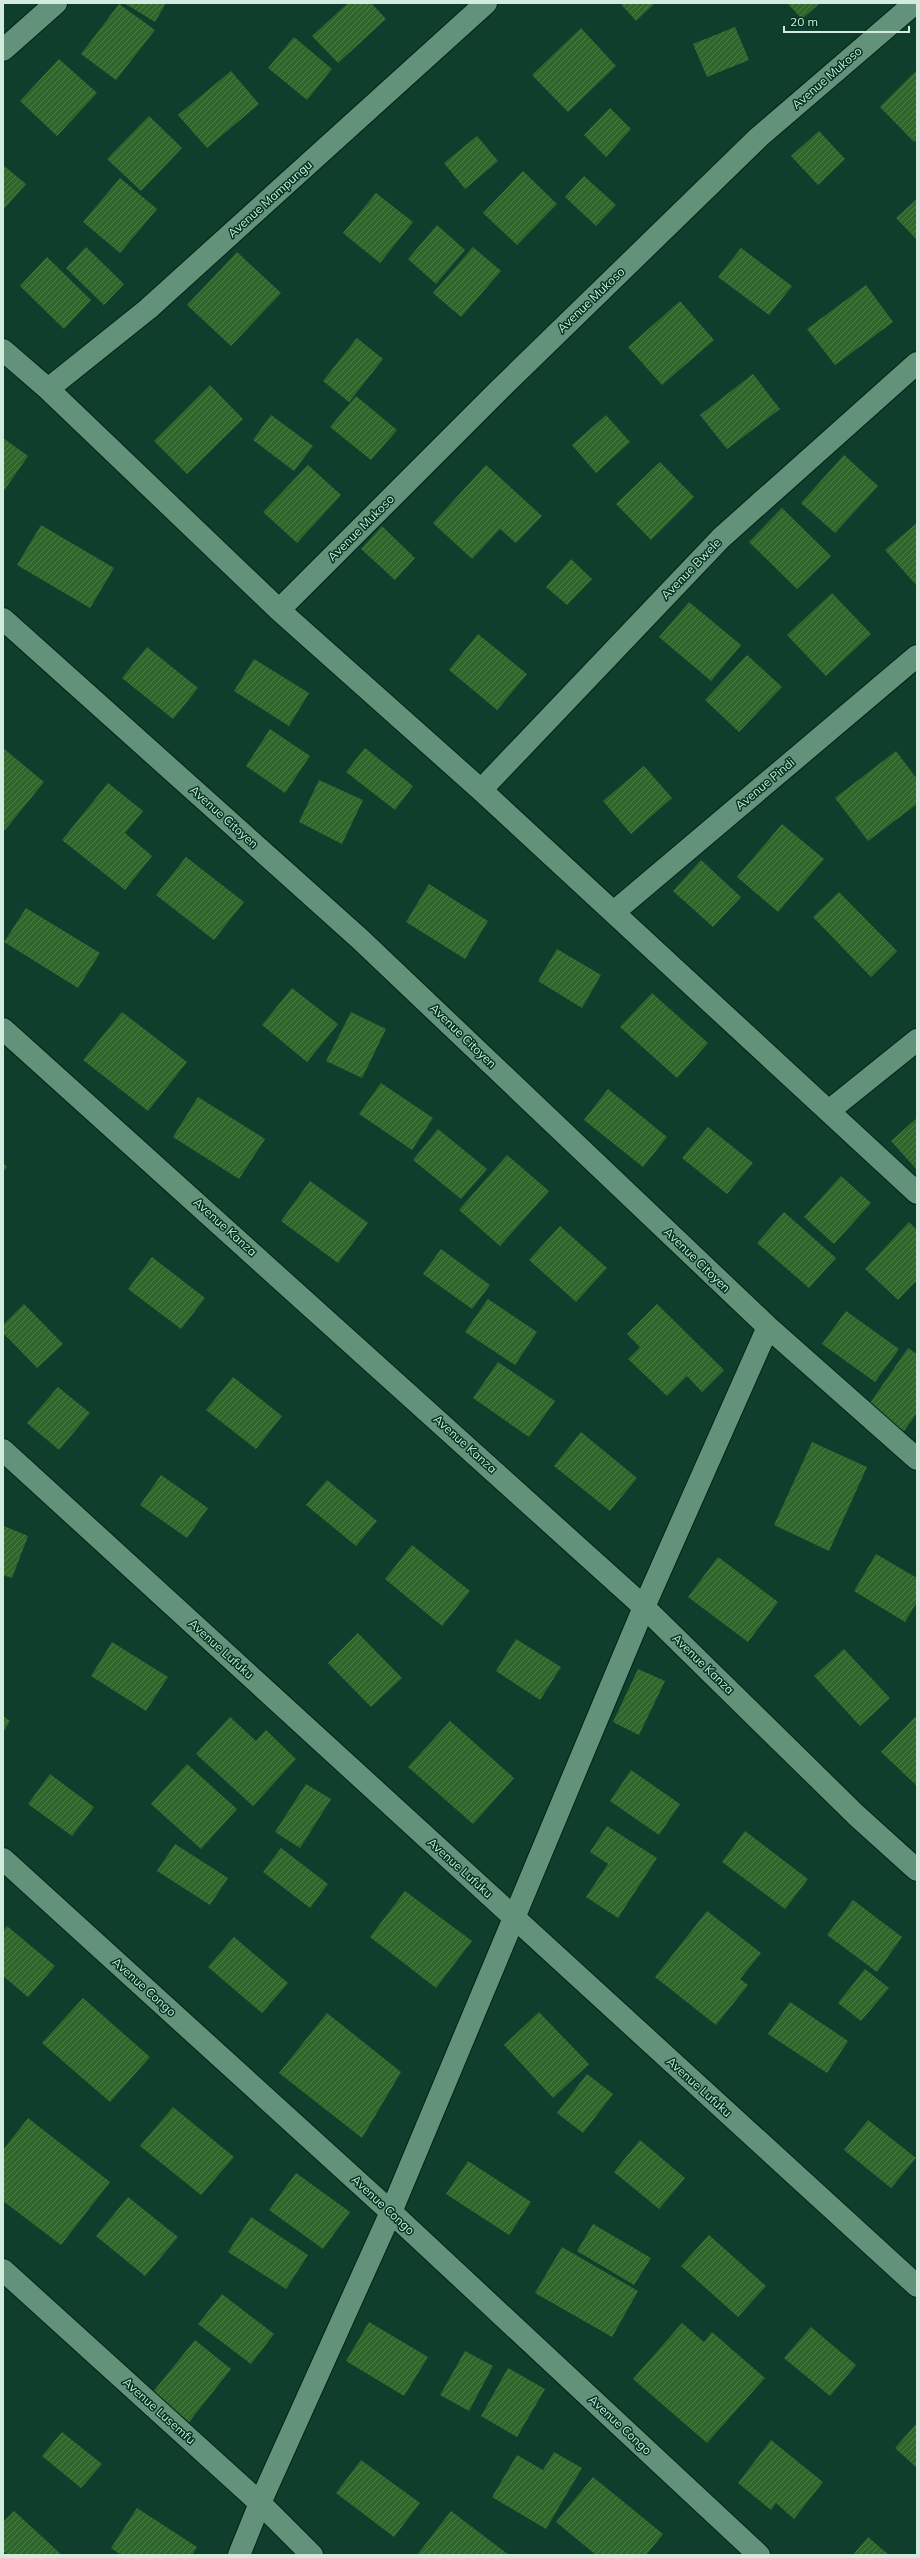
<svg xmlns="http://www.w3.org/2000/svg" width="920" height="2558" viewBox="0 0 920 2558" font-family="Mulish,sans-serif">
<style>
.building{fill:url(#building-hatch)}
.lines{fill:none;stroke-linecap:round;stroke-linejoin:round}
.minor-casing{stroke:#002416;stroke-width:24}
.minor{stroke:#63927b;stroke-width:22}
.labels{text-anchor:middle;stroke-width:3;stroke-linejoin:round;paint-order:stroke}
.street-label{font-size:12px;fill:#d3ebde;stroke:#013522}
</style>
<defs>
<pattern id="building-hatch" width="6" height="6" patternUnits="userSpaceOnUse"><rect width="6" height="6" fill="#2e662c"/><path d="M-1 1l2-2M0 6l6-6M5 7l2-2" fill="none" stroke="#4b7c4a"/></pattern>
</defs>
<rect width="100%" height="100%" fill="#0f3f2c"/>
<path class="building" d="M124 3H166L155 22Z
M348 3H371L386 19 338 63 312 36Z
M620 3H655L636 21Z
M787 3H820L802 19Z
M119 4 155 30 116 80 81 54Z
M735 27 749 60 707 77 693 44Z
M581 28 616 66 568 112 532 75Z
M294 37 332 69 307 100 268 68Z
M59 59 97 93 57 136 20 101Z
M917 70V139L914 142 880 107Z
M231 71 259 104 207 148 178 115Z
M610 108 631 129 606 157 584 135Z
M149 116 182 148 141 191 107 159Z
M819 131 845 159 818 185 791 156Z
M477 136 498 161 465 189 444 163Z
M3 165 26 184 3 210Z
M523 171 557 204 517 245 483 213Z
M584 176 616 205 596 226 565 197Z
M120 178 157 209 120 253 83 222Z
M376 193 413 222 380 263 343 233Z
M917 199V240L896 218Z
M437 225 465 250 436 284 408 259Z
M86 247 124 284 104 305 66 268Z
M473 247 501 271 461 317 433 293Z
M741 248 792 286 769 315 718 277Z
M237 252 281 293 231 346 187 305Z
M47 257 91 300 64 329 20 286Z
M866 285 893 322 835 365 807 329Z
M680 301 714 340 662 385 628 347Z
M357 338 383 359 349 402 323 381Z
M753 374 780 409 727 449 700 415Z
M210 385 243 419 187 474 154 441Z
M356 396 397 430 371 460 330 427Z
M271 415 313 446 294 471 253 440Z
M606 415 630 442 596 473 572 445Z
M3 438 28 456 3 492Z
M844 455 878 486 835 533 801 503Z
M660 462 694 497 651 540 616 504Z
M308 465 341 495 297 543 263 512Z
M486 465 542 516 516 543 500 529 472 559 433 523Z
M782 508 831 556 797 589 749 542Z
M917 523V586L885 550Z
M41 525 114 568 90 608 17 565Z
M382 526 415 558 395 580 361 549Z
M571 559 592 579 567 605 546 587Z
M832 593 871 634 826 676 787 635Z
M689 602 741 645 711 681 659 637Z
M478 634 527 674 497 710 449 670Z
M147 647 198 688 173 719 122 678Z
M747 655 782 687 739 732 705 700Z
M254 659 309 693 289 726 234 691Z
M270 729 310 756 285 793 246 766Z
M3 748 44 782 5 830 3 829Z
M365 748 413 786 395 810 346 772Z
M896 751 917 779V804L868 841 835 798Z
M644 766 672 798 631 834 603 801Z
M319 780 363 800 342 844 299 822Z
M108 783 143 811 125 833 152 856 125 890 62 840Z
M782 824 824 859 778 912 737 877Z
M186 857 244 902 214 940 156 895Z
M701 860 741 897 713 927 673 891Z
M429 884 488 921 465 959 406 922Z
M839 892 897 951 871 977 813 917Z
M26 908 100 953 78 988 4 942Z
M557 949 601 975 582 1008 538 981Z
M292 988 338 1024 307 1062 262 1025Z
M652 993 708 1043 677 1078 620 1027Z
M122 1012 187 1062 148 1111 83 1060Z
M351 1012 386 1029 362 1078 326 1061Z
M381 1083 433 1118 412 1150 359 1114Z
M608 1089 667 1137 643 1167 584 1120Z
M198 1097 265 1139 239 1179 173 1137Z
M917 1118V1170L891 1141Z
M708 1127 753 1163 727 1194 682 1158Z
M438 1129 487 1169 461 1199 413 1160Z
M507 1155 549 1191 500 1246 459 1210Z
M3 1163 7 1167 3 1172Z
M841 1176 871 1203 834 1244 804 1217Z
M310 1181 368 1223 338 1263 281 1221Z
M784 1212 836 1258 809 1288 757 1243Z
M909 1222 917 1230V1280L898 1300 865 1269Z
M560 1226 607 1268 576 1302 529 1260Z
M441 1249 490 1285 472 1309 423 1274Z
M152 1257 205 1298 181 1329 128 1289Z
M488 1299 537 1332 515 1365 465 1332Z
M24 1304 63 1344 37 1368 3 1333V1325Z
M657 1304 724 1370 702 1392 687 1376 667 1396 628 1359 640 1347 627 1334Z
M846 1311 899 1349 875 1382 822 1344Z
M908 1348 917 1354V1413L904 1431 868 1406Z
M498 1362 555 1401 529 1437 473 1398Z
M233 1377 282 1416 256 1449 206 1410Z
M58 1387 90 1413 59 1450 27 1423Z
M581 1432 637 1478 610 1511 554 1466Z
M812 1442 867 1467 829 1551 774 1525Z
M161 1475 208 1508 187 1538 140 1505Z
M327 1480 377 1521 356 1546 306 1505Z
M4 1526 28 1536 12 1578 3 1575Z
M412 1545 470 1591 442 1626 385 1579Z
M876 1554 917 1578V1602L905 1622 854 1591Z
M718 1557 778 1602 748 1642 688 1597Z
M358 1633 402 1678 371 1707 328 1663Z
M516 1639 561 1667 540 1700 496 1671Z
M112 1642 168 1677 146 1711 91 1676Z
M844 1649 890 1698 860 1726 814 1676Z
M638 1669 665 1681 639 1735 613 1722Z
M3 1716 10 1721 3 1732Z
M230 1717 256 1741 266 1730 296 1759 253 1806 196 1754Z
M915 1717 917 1719V1786L881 1752Z
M450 1721 514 1778 473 1824 408 1767Z
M187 1764 237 1809 201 1849 151 1804Z
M631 1770 680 1804 659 1835 610 1801Z
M50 1774 94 1807 72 1836 28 1804Z
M306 1784 331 1799 300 1848 275 1832Z
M607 1826 657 1858 618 1918 586 1897 608 1864 590 1852Z
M745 1831 808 1879 785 1909 722 1862Z
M175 1844 228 1878 210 1905 157 1871Z
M281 1848 328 1884 310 1908 263 1872Z
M405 1891 472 1941 436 1988 370 1937Z
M853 1900 902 1937 877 1972 827 1935Z
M707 1911 761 1953 740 1979 748 1985 716 2025 655 1977Z
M7 1926 55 1966 28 1997 3 1976V1931Z
M234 1937 288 1983 262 2013 208 1967Z
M865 1969 889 1988 861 2021 838 2003Z
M83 1998 150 2057 110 2102 42 2043Z
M790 2002 848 2041 827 2073 768 2034Z
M539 2012 589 2064 553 2098 504 2045Z
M327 2013 401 2072 362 2138 279 2073Z
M587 2074 613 2094 583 2133 557 2113Z
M173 2107 234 2157 201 2195 140 2146Z
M28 2118 110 2182 61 2245 3 2201V2150Z
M868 2120 916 2158 891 2188 844 2150Z
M640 2140 685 2178 659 2209 614 2172Z
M468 2161 531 2202 509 2235 446 2194Z
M296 2173 350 2212 323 2249 269 2210Z
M128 2197 178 2237 145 2276 96 2236Z
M251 2217 308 2255 286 2289 228 2252Z
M593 2224 651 2258 634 2285 577 2251Z
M709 2235 766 2286 738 2317 681 2266Z
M562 2247 638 2291 612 2337 535 2293Z
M222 2294 274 2334 251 2364 198 2324Z
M369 2322 428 2357 404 2396 346 2361Z
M682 2323 704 2342 712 2332 765 2378 707 2443 633 2379Z
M811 2327 856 2365 830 2396 784 2358Z
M195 2340 231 2369 189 2422 152 2393Z
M465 2351 493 2366 469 2411 440 2395Z
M508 2368 545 2389 517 2437 481 2416Z
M917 2423V2468L895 2448Z
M62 2432 102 2464 81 2488 42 2456Z
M771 2440 823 2482 794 2519 776 2503 771 2510 738 2483Z
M554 2452 582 2468 546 2529 492 2497 517 2455 543 2470Z
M361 2460 420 2503 394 2537 336 2493Z
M593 2477 663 2534 646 2555H596L556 2522Z
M137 2508 197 2547 192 2555H121L111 2548Z
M14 2511 62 2555H8L3 2551V2522Z
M451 2511 509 2555H417Z
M868 2537 889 2555H853Z"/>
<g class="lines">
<g class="minor-casing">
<path id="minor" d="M3 50 56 3
M3 350 48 389 279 610 481 790 917 1193
M48 389 148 309 486 3
M279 610 500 389 759 137 915 3
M3 619 360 939 768 1327 917 1459
M481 790 721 538 917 363
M614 912 917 656
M3 1029 644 1607 856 1815 917 1870
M830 1110 917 1040
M3 1450 917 2286
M3 1859 391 2212 759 2555
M3 2270 260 2503 312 2555
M239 2555 260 2503 391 2212 644 1607 768 1327"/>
</g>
<use href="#minor" class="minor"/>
</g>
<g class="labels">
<g class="street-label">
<text transform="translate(827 78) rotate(-41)" y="4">Avenue Mukoso</text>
<text transform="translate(270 199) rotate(-42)" y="4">Avenue Mampungu</text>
<text transform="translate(591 300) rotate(-44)" y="4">Avenue Mukoso</text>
<text transform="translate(361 528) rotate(-45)" y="4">Avenue Mukoso</text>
<text transform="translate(691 569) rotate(-46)" y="4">Avenue Bwele</text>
<text transform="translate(765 784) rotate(-40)" y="4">Avenue Pindi</text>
<text transform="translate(224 817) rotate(42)" y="4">Avenue Citoyen</text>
<text transform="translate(463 1036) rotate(44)" y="4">Avenue Citoyen</text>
<text transform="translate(225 1227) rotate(42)" y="4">Avenue Kanza</text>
<text transform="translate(697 1260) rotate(44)" y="4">Avenue Citoyen</text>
<text transform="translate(465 1444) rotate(42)" y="4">Avenue Kanza</text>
<text transform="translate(221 1649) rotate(42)" y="4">Avenue Lufuku</text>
<text transform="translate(703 1664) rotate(44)" y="4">Avenue Kanza</text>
<text transform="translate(460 1868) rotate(42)" y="4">Avenue Lufuku</text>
<text transform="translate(144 1987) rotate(42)" y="4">Avenue Congo</text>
<text transform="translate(699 2087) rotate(42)" y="4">Avenue Lufuku</text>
<text transform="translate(383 2205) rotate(43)" y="4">Avenue Congo</text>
<text transform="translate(159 2411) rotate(42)" y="4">Avenue Lusemfu</text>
<text transform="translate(620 2425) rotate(43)" y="4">Avenue Congo</text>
</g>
</g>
<rect width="920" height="2558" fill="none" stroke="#d3ebde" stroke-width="8"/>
<path d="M784 26v6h125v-6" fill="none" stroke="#d3ebde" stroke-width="2"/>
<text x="790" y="26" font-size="12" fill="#d3ebde" stroke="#013522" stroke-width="3" paint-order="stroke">20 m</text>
</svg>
